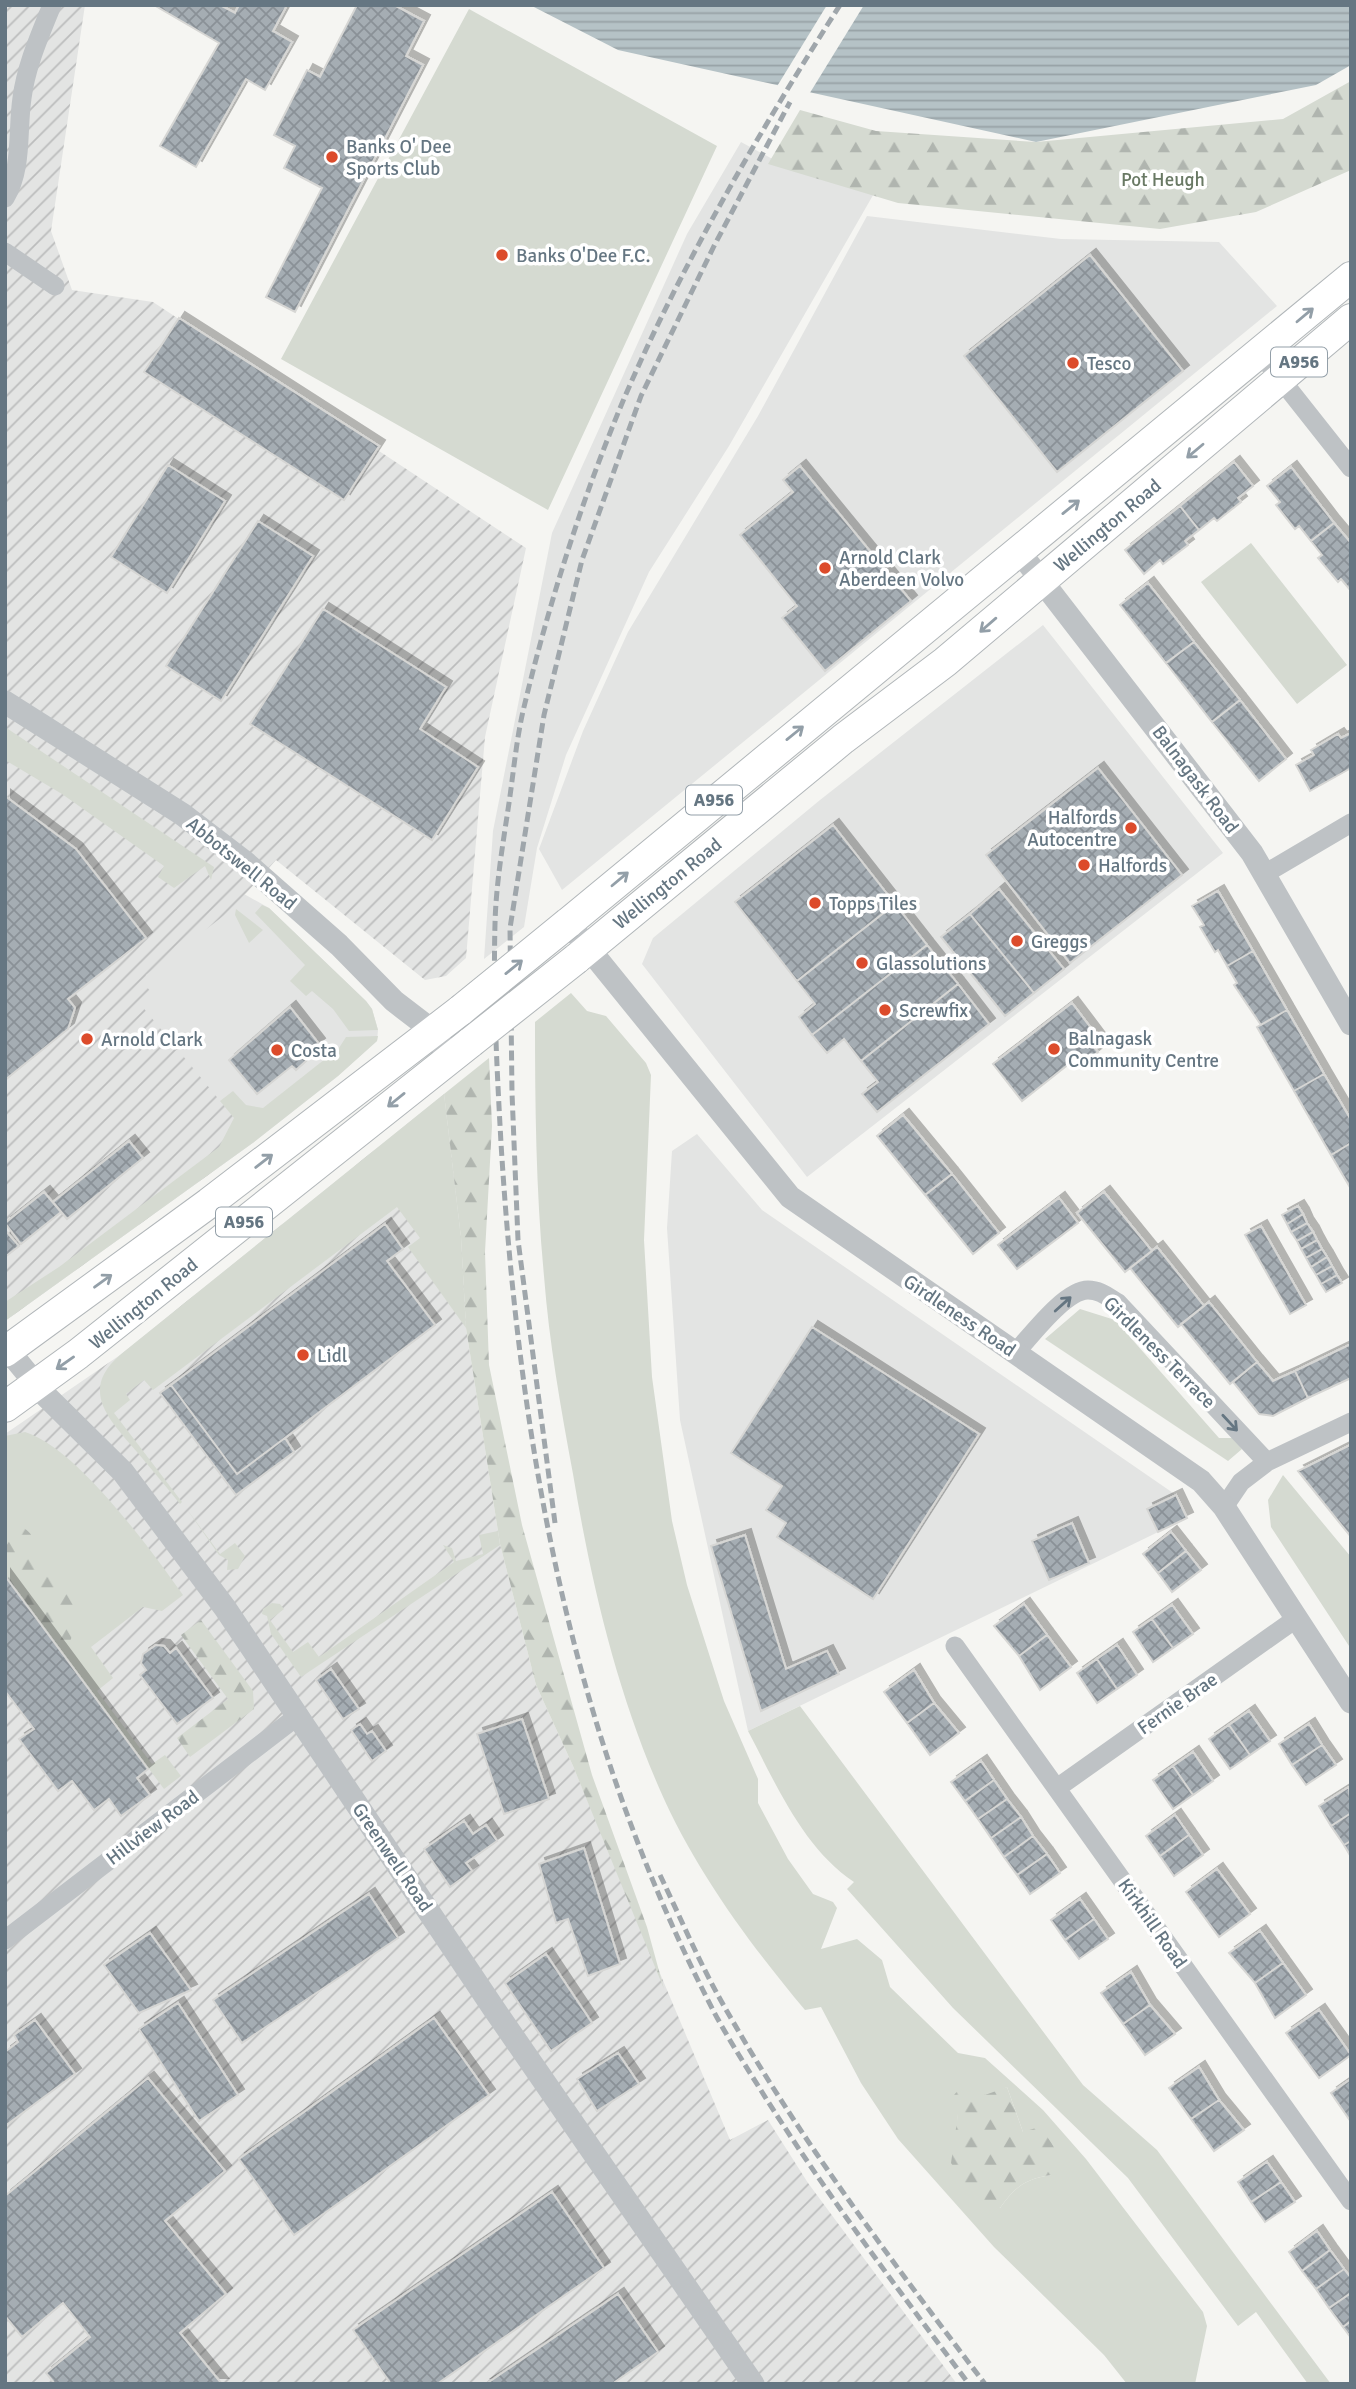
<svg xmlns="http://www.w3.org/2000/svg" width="1356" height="2389" viewBox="0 0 1356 2389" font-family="Signika,sans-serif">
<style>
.built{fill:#e3e4e3}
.industrial{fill:url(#industrial-furrows)}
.green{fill:#d5dad1;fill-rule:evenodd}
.forest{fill:url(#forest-firs)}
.water{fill:url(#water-rules)}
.pier{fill:#f5f5f2}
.building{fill:url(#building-cross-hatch);stroke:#d6d6d4;stroke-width:2;filter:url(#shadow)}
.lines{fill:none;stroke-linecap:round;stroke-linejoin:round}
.primary-casing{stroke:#b1b6b9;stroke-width:32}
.minor{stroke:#bec2c5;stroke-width:19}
.tertiary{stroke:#bec2c5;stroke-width:23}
.primary{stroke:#fff;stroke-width:30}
.rail{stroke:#9fa6ab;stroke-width:5;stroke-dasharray:10 5;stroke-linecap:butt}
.primary-bridge-casing{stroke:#b1b6b9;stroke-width:32;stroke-linecap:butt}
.primary-bridge{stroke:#fff;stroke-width:30}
.oneway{stroke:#939fa8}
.oneway2{stroke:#657682}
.poi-dot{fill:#dc4b2b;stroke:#fff;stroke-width:2.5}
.labels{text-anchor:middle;stroke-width:7;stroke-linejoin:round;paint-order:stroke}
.shield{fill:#fff;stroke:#939fa8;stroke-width:2}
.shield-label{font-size:18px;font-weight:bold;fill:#657682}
.poi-label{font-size:19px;fill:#657682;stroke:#fff;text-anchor:start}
.park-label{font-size:19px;fill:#697964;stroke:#fff}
.street-label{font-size:19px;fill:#657682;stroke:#fff}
</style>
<defs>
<pattern id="industrial-furrows" width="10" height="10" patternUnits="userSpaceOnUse" patternTransform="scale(1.75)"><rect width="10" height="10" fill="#e3e4e3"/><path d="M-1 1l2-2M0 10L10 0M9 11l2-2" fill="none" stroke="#bcbdbd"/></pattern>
<pattern id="forest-firs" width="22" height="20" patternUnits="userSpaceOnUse" patternTransform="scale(1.75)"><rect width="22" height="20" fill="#d5dad1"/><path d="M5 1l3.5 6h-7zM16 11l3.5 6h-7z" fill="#b0b5af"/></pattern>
<pattern id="water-rules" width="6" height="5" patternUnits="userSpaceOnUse" patternTransform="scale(1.75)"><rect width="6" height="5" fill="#b5c2c6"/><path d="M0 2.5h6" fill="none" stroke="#97a2a6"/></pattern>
<pattern id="building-cross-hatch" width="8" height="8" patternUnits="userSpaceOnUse" patternTransform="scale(1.75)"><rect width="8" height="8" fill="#a5adb3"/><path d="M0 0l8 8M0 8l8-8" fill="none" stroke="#8a9197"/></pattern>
<filter id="shadow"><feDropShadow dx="6" dy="-6" stdDeviation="0" flood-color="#0004"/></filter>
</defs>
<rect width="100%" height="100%" fill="#f5f5f2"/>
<path class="built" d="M741 142 778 162 876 190 729 446 649 572 566 755 537 848 524 927 484 959 493 831 552 533 687 234Z
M867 216 1061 239 1219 242 1277 306 562 890 539 849 583 731 628 632 758 416Z
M1043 625 1223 853 807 1177 642 964 653 938 820 800Z
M5 760 269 908 366 1001 372 1009 378 1030 377 1041 338 1076 254 1142 5 1321Z
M697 1134 762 1210 1176 1495 1187 1518 748 1731 680 1420 667 1228 672 1151Z"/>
<path class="industrial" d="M5 5H85L51 231 72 290 153 302 526 548 485 737 466 958 446 976 425 980 276 860 230 911 146 975 145 985 153 994 141 1005 254 1142 5 1321Z
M444 1094 461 1238 466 1328 500 1544 536 1685 573 1766 730 2140 768 2120 808 2183 957 2384H5V1434L120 1355Z"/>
<path class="green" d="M469 9 717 146 548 510 281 359Z
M1251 543 1347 665 1297 704 1201 582Z
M5 727 214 867 211 880 205 866 174 888 158 877 164 866 62 794 5 760Z
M262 905 269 908 366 1001 372 1009 378 1030 349 1031 333 1009 312 991 306 996 290 981 305 965 255 913Z
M236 909 263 930 249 943 235 915Z
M571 993 587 1011 606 1016 646 1063 651 1075 644 1240 652 1377 672 1521 687 1585 724 1701 758 1779V1803L788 1859 813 1894 833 1902 837 1908 821 1949 857 1939 882 1960 890 1987 958 2053 985 2058 1043 2110 1086 2159 1203 2312 1207 2326 1195 2384H1127L1104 2355 994 2247 898 2139 861 2083 821 2007 805 2010C749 1943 695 1870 660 1790 616 1689 591 1582 573 1474 561 1409 549 1342 544 1276 536 1191 535 1107 535 1022ZM1007 2087 1023 2132 1051 2175C1025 2179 1015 2187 1000 2208L957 2130 958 2114Z
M378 1036 377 1041 338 1076 254 1142 5 1321V1302L59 1267 219 1147 234 1118 220 1101 233 1091 246 1105 263 1108 339 1048 346 1037Z
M444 1094 461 1238 466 1328 408 1247 420 1238 397 1207 153 1390 144 1380 126 1394 130 1400 114 1413 182 1502 180 1504C166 1486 151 1469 137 1452 111 1421 78 1391 120 1355Z
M1080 1309 1115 1320 1219 1438H1233L1242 1449 1228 1461 1045 1339Z
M25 1432C77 1448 151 1550 183 1595L162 1611 143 1607 91 1647 113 1678 97 1691 152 1764 165 1755 181 1776 164 1789 5 1576V1436Z
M1283 1475 1351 1557V1649L1271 1527 1268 1500Z
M186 1508 220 1554 235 1543 245 1556 238 1569 227 1570 228 1560 219 1555Z
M498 1531 500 1545 301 1677 271 1634 267 1616 262 1614 263 1609 272 1603 280 1604 284 1609 270 1620 293 1652 308 1642 319 1657 454 1562 443 1545 452 1548 456 1561 483 1554 479 1535Z
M800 1706 1083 2085 1157 2150 1331 2384H1308L1256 2312 1238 2326 1128 2178 953 2008 847 1889 854 1882C803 1848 776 1784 748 1731Z"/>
<path class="forest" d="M1351 81V170L1256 212 1160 229 898 203 768 164 800 110 876 131 1036 142 1283 119Z
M489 1058 492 1126 485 1252 489 1365 522 1525 592 1775 647 1927 664 1989 573 1766 536 1685 500 1544 466 1328 461 1238 444 1094Z
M5 1525C44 1524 30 1553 47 1574 58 1589 73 1590 75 1613 77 1628 70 1642 64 1655L5 1576Z
M201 1620 253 1691 254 1709 190 1757 177 1738 228 1699 181 1635Z
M965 2082 985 2095 1007 2087 1023 2132 1039 2127C1052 2143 1065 2156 1051 2175 1025 2179 1015 2187 1000 2208L973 2196 951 2163 958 2114 949 2101Z"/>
<path class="water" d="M530 5H1351V65L1316 85 1036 142 618 50Z"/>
<path class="pier" d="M827 5H864L808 96 776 88Z"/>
<path class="building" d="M154 5H220L235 13 239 5H287L273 31 292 42 265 90 246 79 196 167 160 146 219 43Z
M357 5H394L424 21 406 56 423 65 295 312 266 297 322 188 284 168 295 146 274 135 307 70 320 77Z
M1090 255 1183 371 1057 472 964 356Z
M179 318 379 446 344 500 144 372Z
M1234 462 1253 486 1238 498 1241 502 1217 521 1214 518 1199 530 1180 506Z
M168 465 225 501 167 593 111 557Z
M800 466 911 601 825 671 782 618 797 606 740 535 793 492 783 480Z
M1291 467 1334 523 1311 541 1299 526 1295 529 1276 505 1280 502 1267 486Z
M1180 506 1199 530 1185 541 1188 545 1163 564 1160 560 1144 574 1125 550Z
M258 521 313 556 221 701 166 666Z
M1334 523 1351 543V591L1341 579 1338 582 1318 558 1322 555 1311 541Z
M1148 583 1194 642 1166 663 1120 605Z
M323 609 446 687 420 729 478 767 432 840 250 724Z
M1194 642 1240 700 1212 722 1166 663Z
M1240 700 1286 759 1259 781 1212 722Z
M1351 733V768L1310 791 1296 765 1314 755 1311 750 1338 734 1341 738Z
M1098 768 1182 875 1070 963 986 855Z
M5 796 76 849 146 938 68 999 75 1008 68 1029 5 1080Z
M833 825 895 904 797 981 735 902Z
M999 889 1064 969 1034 993 970 914Z
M1218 891 1253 951 1227 966 1218 950 1215 952 1200 927 1204 925 1192 906Z
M895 904 927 945 812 1035 799 1017 815 1004 797 981Z
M970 914 1034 993 1005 1016 941 937Z
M927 945 958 984 861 1061 844 1039 827 1053 812 1035Z
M1253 951 1287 1010 1261 1025 1234 985 1237 983 1227 966Z
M958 984 989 1024 877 1112 862 1094 878 1082 861 1061Z
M1072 1003 1100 1040 1093 1046 1098 1052 1084 1063 1079 1056 1022 1101 993 1064Z
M290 1007 319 1044 304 1056 307 1060 296 1070 292 1066 257 1094 229 1060Z
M1287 1010 1324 1074 1294 1091 1257 1027Z
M1324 1074 1351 1120V1143L1331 1155 1294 1091Z
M903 1115 952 1174 925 1195 877 1136Z
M129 1141 143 1158 67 1219 53 1202Z
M1351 1143V1189L1331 1155Z
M952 1174 999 1233 973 1254 925 1195Z
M44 1192 61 1212 21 1244 5 1223Z
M1104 1192 1152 1251 1125 1272 1077 1213Z
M1059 1198 1078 1223 1017 1269 998 1245Z
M1298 1206 1303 1214 1287 1224 1282 1215Z
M1303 1214 1307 1223 1291 1232 1287 1224Z
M1307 1223 1313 1232 1297 1241 1291 1232Z
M385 1224 403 1249 387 1261 435 1325 237 1474 171 1385Z
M1261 1226 1306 1305 1290 1314 1245 1235Z
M5 1230 19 1246 5 1257Z
M1313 1232 1317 1240 1301 1249 1297 1241Z
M1317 1240 1322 1249 1306 1258 1301 1249Z
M1157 1247 1204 1306 1178 1327 1130 1268Z
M1322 1249 1327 1257 1311 1267 1306 1258Z
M1327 1257 1332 1266 1316 1275 1311 1267Z
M1332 1266 1337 1275 1321 1284 1316 1275Z
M1337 1275 1342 1283 1326 1292 1321 1284Z
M1209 1302 1257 1362 1230 1384 1181 1324Z
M812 1327 979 1434 873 1599 777 1537 786 1523 766 1510 782 1486 731 1453Z
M1351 1344V1378L1308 1398 1295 1371Z
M1257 1362 1273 1381 1295 1371 1308 1398 1273 1416 1259 1414 1233 1382Z
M171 1385 237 1474 285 1438 294 1452 236 1495 160 1393Z
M1350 1445 1351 1447V1537L1298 1471Z
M1176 1495 1187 1518 1158 1532 1147 1509Z
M1072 1523 1089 1563 1049 1580 1032 1541Z
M1171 1532 1186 1551 1158 1573 1143 1554Z
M745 1535 786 1669 827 1651 839 1674 761 1711 711 1546Z
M1186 1551 1201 1570 1172 1592 1158 1573Z
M5 1576 148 1769 137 1778 150 1795 121 1816 109 1799 94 1810 72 1781 58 1791 19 1739 34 1729 5 1691Z
M1024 1604 1047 1635 1019 1656 994 1626Z
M1172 1605 1193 1634 1173 1648 1152 1619Z
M1152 1619 1173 1648 1153 1662 1133 1632Z
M1047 1635 1071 1667 1040 1690 1019 1656Z
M156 1645 164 1646 170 1653 176 1648 213 1698 177 1724 140 1675 146 1670 141 1663 143 1654Z
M1117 1645 1137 1675 1117 1689 1097 1659Z
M1097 1659 1117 1689 1097 1703 1077 1673Z
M331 1669 359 1709 343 1719 316 1680Z
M914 1670 934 1703 907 1723 884 1692Z
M934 1703 959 1733 930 1755 907 1723Z
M1249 1711 1270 1741 1250 1755 1229 1725Z
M522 1719 549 1799 504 1814 477 1734Z
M360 1724 367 1734 372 1731 386 1751 372 1761 351 1730Z
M1309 1724 1322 1745 1292 1765 1279 1744Z
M1229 1725 1250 1755 1230 1769 1209 1739Z
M1322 1745 1336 1765 1306 1785 1292 1765Z
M1193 1752 1213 1781 1193 1795 1173 1766Z
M981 1761 994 1780 965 1801 951 1782Z
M1173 1766 1193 1795 1173 1809 1153 1780Z
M994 1780 1007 1799 978 1819 965 1801Z
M1349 1787 1351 1813 1331 1826 1319 1806Z
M1007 1799 1021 1817 991 1838 978 1819Z
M1351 1813V1841L1344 1845 1331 1826Z
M1175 1815 1189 1835 1160 1856 1146 1836Z
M1021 1817 1033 1836 1004 1857 991 1838Z
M464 1821 473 1834 486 1825 497 1841 466 1863 472 1871 450 1887 424 1849Z
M1189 1835 1203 1855 1174 1876 1160 1856Z
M1033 1836 1047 1854 1017 1875 1004 1857Z
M1351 1841V1857L1344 1845Z
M584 1848 620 1964 588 1976 568 1919 556 1923 539 1864Z
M1047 1854 1060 1873 1030 1894 1017 1875Z
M1217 1869 1250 1914 1219 1937 1186 1892Z
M369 1894 398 1938 242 2043 213 2000Z
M1080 1899 1094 1919 1065 1940 1051 1920Z
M1094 1919 1108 1939 1079 1959 1065 1940Z
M1260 1931 1283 1963 1255 1983 1229 1953Z
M150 1933 191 1990 139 2013 104 1965Z
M546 1954 592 2023 551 2051 505 1983Z
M1283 1963 1306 1995 1275 2018 1255 1983Z
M1131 1972 1150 2005 1123 2024 1101 1993Z
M178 2003 238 2095 199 2121 139 2029Z
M1150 2005 1175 2034 1145 2055 1123 2024Z
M1319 2010 1351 2055 1319 2078 1286 2033Z
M434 2018 489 2095 294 2235 239 2159Z
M35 2020 75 2074 5 2126V2052L18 2042 14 2035Z
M618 2053 639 2084 597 2111 577 2079Z
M1199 2067 1219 2100 1191 2119 1169 2088Z
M148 2078 225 2171 165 2221 226 2294 180 2333 222 2384H55L46 2373 90 2337 63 2303 22 2337 5 2316V2196Z
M1351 2079V2122L1331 2093Z
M1219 2100 1244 2130 1214 2151 1191 2119Z
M1267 2162 1281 2182 1251 2202 1238 2182Z
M1281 2182 1295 2202 1265 2222 1251 2202Z
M552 2192 604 2268 437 2384H391L353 2330Z
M1317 2231 1330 2250 1302 2271 1289 2252Z
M1330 2250 1344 2269 1316 2289 1302 2271Z
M1344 2269 1351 2278V2293L1329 2308 1316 2289Z
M1351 2293V2321L1343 2327 1329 2308Z
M618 2294 658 2352 612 2384H486Z
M1351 2321V2338L1343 2327Z"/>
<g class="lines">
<g class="primary-casing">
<path id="primary" d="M568 923 1351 277
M576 959 843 739 945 662 1351 319
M5 1352 209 1203 461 1010
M5 1407 78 1354 471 1042"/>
</g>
<path class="minor" d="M5 198C23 168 17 132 22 98 26 66 40 35 52 5
M5 252 55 286
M1260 353 1351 468
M1266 873 1351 823
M1015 1353C1031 1336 1065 1290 1088 1290 1100 1290 1108 1297 1118 1303L1267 1462
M1224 1507 1241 1482 1267 1462 1351 1422
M955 1646 1351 2201
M1057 1788 1297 1618
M5 1940 299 1715"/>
<path class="tertiary" d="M1018 550 1252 853 1351 1024
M5 702 182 814 246 863 339 945 394 1001 433 1031 441 1044
M568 923 790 1197 1201 1481 1224 1507 1351 1702
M8 1350 45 1395 123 1472 225 1608 494 2009 753 2384"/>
<use href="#primary" class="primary"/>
<path class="rail" d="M840 5C761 129 681 265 623 401 582 499 549 603 524 707 517 736 514 767 510 796 504 838 496 881 495 924 493 996 497 1071 501 1143 520 1451 571 1736 714 2012 730 2042 749 2071 767 2100 830 2199 899 2291 969 2384
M555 1523 518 1240 512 1093 510 928 544 715 582 560 641 396 714 246 790 102
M660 1875C682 1921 702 1969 728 2013 803 2144 894 2264 985 2384"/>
<g class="primary-bridge-casing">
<path id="primary-bridge" d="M461 1010 568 923
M471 1042 576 959"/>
</g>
<use href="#primary-bridge" class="primary-bridge"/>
</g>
<defs><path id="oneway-shaft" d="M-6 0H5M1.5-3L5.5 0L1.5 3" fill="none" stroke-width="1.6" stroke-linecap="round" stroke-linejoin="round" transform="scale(1.75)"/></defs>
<g class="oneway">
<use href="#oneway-shaft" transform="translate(1305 315) rotate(-40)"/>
<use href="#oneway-shaft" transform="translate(1195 451) rotate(140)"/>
<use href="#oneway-shaft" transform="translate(1071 507) rotate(-39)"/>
<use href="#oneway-shaft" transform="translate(988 625) rotate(139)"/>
<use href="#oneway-shaft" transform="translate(795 733) rotate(-39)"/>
<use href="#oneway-shaft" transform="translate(620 879) rotate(-40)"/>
<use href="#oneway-shaft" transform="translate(514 967) rotate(-39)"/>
<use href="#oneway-shaft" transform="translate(396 1100) rotate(141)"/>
<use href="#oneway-shaft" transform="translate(264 1161) rotate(-38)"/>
<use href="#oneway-shaft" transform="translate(103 1281) rotate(-36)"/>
<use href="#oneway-shaft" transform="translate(65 1363) rotate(145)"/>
</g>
<g class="oneway2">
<use href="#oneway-shaft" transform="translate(1063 1304) rotate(-42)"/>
<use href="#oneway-shaft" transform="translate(1230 1423) rotate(47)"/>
</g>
<g class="poi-dot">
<circle cx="332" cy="157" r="7"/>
<circle cx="502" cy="255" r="7"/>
<circle cx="1073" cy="363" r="7"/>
<circle cx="825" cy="568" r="7"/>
<circle cx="1131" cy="828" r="7"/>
<circle cx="1084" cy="865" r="7"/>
<circle cx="815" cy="903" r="7"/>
<circle cx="1017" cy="941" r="7"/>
<circle cx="862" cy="963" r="7"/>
<circle cx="885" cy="1010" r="7"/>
<circle cx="87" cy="1039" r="7"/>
<circle cx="1054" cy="1049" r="7"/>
<circle cx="277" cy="1050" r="7"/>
<circle cx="303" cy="1355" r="7"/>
</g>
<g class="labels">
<g class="shield">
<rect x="1271" y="347.5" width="56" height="29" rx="5"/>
<rect x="686" y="785.5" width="56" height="29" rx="5"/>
<rect x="216" y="1207.5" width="56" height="29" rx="5"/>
</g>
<g class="shield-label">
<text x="1299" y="368">A956</text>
<text x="714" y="806">A956</text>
<text x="244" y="1228">A956</text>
</g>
<g class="poi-label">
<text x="346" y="153">Banks O' Dee<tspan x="346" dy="22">Sports Club</tspan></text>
<text x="516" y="262">Banks O'Dee F.C.</text>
<text x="1087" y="370">Tesco</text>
<text x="839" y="564">Arnold Clark<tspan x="839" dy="22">Aberdeen Volvo</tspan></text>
<text x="1117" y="824" text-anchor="end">Halfords<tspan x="1117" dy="22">Autocentre</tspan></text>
<text x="1098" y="872">Halfords</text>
<text x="829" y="910">Topps Tiles</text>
<text x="1031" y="948">Greggs</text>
<text x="876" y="970">Glassolutions</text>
<text x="899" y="1017">Screwfix</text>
<text x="1068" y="1045">Balnagask<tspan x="1068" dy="22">Community Centre</tspan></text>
<text x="101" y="1046">Arnold Clark</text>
<text x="291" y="1057">Costa</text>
<text x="317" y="1362">Lidl</text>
</g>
<g class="park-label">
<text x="1163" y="186">Pot Heugh</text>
</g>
<g class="street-label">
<text transform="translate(1107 525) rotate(-40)" y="7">Wellington Road</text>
<text transform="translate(1196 779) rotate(53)" y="7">Balnagask Road</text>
<text transform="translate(242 863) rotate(39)" y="7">Abbotswell Road</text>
<text transform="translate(667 883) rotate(-39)" y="7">Wellington Road</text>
<text transform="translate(143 1303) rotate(-39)" y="7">Wellington Road</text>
<text transform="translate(960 1315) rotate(34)" y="7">Girdleness Road</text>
<text transform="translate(1160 1352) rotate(45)" y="7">Girdleness Terrace</text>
<text transform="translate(1177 1703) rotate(-35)" y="7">Fernie Brae</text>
<text transform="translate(152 1827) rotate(-37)" y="7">Hillview Road</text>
<text transform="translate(393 1857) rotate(56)" y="7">Greenwell Road</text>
<text transform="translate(1153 1923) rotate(55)" y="7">Kirkhill Road</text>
</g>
</g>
<rect width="1356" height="2389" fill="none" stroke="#657682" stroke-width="14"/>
</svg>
